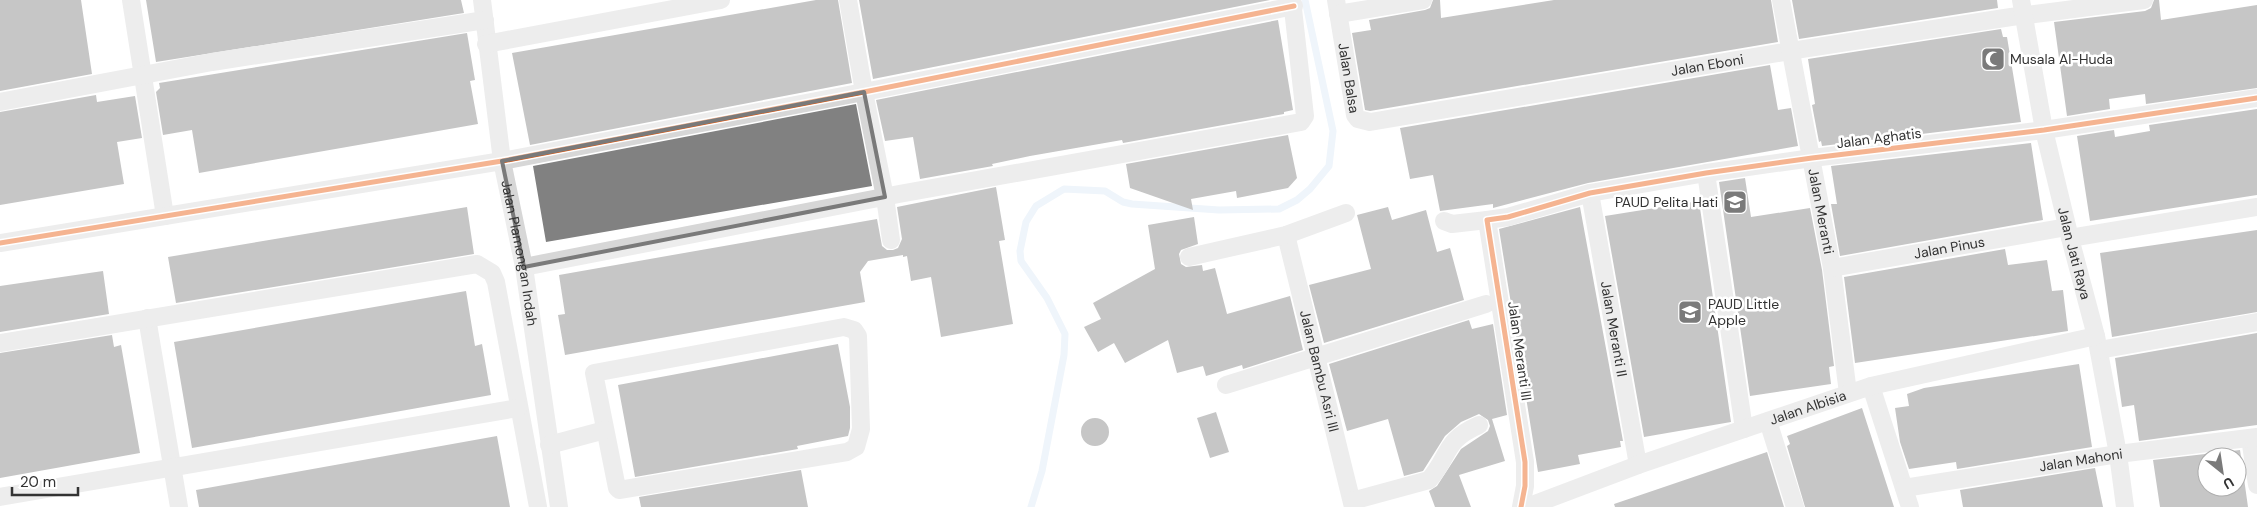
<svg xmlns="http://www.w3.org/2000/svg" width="2257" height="507" viewBox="0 0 2257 507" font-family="'DM Sans',sans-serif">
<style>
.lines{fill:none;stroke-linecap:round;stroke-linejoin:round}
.stream{stroke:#dbe8f5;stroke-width:7}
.building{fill:#818181;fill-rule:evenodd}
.minor{stroke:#d7d7d7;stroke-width:18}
.cycleway-casing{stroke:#fff;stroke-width:8}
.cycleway{stroke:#e8590c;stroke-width:5}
.marked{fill:none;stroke:#7a7a7a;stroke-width:4;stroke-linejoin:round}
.labels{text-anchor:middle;stroke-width:5;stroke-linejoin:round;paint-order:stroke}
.poi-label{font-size:14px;fill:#333;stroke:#fff;text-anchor:start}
.street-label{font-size:14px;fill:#333;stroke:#fff}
</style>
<rect width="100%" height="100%" fill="#fff"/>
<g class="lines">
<path class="stream" d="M1031 507 1042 471 1064 355 1065 334 1047 298 1021 261 1020 251 1026 222 1036 206 1064 189 1105 191 1123 202 1132 204 1219 210 1279 209 1297 200 1310 189 1329 166 1333 131 1305 0"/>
</g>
<path class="building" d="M0 0H81L92 74 0 91Z
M146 0H461L464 13 156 62Z
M816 0H838L852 83 530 145 512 53Z
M859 0H1270L873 79Z
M1433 0H1440L1441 18 1554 0H1771L1778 42 1370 111 1365 110 1352 33 1371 30 1369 20 1425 10 1430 8Z
M1792 0H1997L1998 8 1799 39Z
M2154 0H2159L2161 20 2257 5V88L2146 104 2145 94 2109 99 2110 109 2067 116 2054 22 2145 11 2151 8Z
M1278 20 1293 110 1284 112V114L1123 143 1122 140 1030 156 992 164 993 166 920 179 913 137 885 141 876 100Z
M2001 29 2003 37H2007L2021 122 1822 146 1821 141 1819 142 1812 105 1815 104 1808 59Z
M467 33 475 80 470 81 478 124 199 173 192 130 163 135 156 92 160 88 159 83Z
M1770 65 1778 110 1791 108 1798 146 1588 183 1493 208V204L1440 211 1433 175 1410 179 1400 128Z
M96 95 97 102 135 96 142 138 117 142 124 184 0 205V112Z
M856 104 872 186 546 242 533 166Z
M2257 109V195L2090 221 2077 136 2114 130 2115 137 2150 131 2149 125Z
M1288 135 1297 178 1288 188 1237 198 1236 191 1191 199 1193 210 1130 188 1126 164Z
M2031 143 2043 220 1840 256 1831 204H1837L1831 166Z
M1745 178 1751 217 1810 208 1822 270 1834 366 1829 367 1831 384 1750 396 1719 182Z
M996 187 1005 240 999 241 1013 324 941 337 931 277 911 281 907 256 903 257V255L868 261 860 272 865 302 565 355 558 315 565 314 559 275 877 219 882 246 887 250H893L898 248 902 239 897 207Z
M1699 201 1731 422 1644 437 1605 216Z
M467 207 474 254 176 303 168 257Z
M1388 207 1392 220 1426 210 1437 252 1450 248 1464 300 1324 343 1309 285 1371 269 1357 215Z
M1580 207 1623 441H1620L1621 447 1578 455 1580 464 1538 472 1499 229Z
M1194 217 1198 244 1181 250 1179 254 1181 264 1186 267 1202 265 1203 271 1215 268 1227 314 1290 296 1303 350 1243 369 1242 365 1206 376 1203 366 1177 373 1168 340 1125 363 1114 343 1098 352 1084 327 1101 319 1093 303 1155 269 1148 225Z
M2257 230V312L2112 337 2100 253Z
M2005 249 2008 265 2047 260 2052 291 2063 290 2068 331 1855 363 1844 277Z
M103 271 109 314 0 332V286Z
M466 291 475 346 482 344 491 395 192 448 174 342Z
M1469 320 1472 329 1493 324 1507 415 1492 419 1505 461 1459 475 1471 507H1435L1429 491 1437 486 1461 449 1488 431 1490 426 1488 420 1479 414 1461 422 1445 436 1423 471 1404 476 1388 419 1347 431 1329 364Z
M2257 333V425L2139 441 2134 405 2122 407 2115 358Z
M112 335 114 347 121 345 140 453 0 478V353Z
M838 344 850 407V428L848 436 797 446 798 449 635 477 618 385Z
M2079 364 2092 447 1957 469 1956 462 1909 469 1900 442 1895 408 1909 406 1907 394 1924 388Z
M1862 408 1894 507H1805L1787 446 1790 444 1787 436Z
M1216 412 1229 452 1210 458 1197 418Z
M1081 432a14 14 0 1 1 28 0a14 14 0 1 1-28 0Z
M497 436 510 507H199L196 490Z
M2240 450 2248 507H2160L2153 460ZM2207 457H2237V487H2207Z
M1767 452 1784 507H1615L1614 504Z
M2095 468 2103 507H1963L1960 490Z
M801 470 808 507H641L639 497Z"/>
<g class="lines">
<g class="minor">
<path d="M131 0 165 216"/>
<path id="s1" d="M482 0 502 161 524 267 559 507"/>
<path d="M848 0 864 92 885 197 891 240"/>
<path id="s2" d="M1336 0 1355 115 1358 119 1370 122 1790 51 2011 17 2144 0"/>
<path id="s3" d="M1781 0 1832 268 1848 393"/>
<path id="s4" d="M2021 0 2044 130 2070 238 2096 336 2118 454 2125 507"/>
<path d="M1338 14 1423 0"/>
<path d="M486 44 721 0"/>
<path d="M0 102 212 62 485 20"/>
<path d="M1706 173 1744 429"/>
<path id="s5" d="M1590 193 1638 465"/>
<path d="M1444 221 1452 224 1487 220"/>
<path id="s6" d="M1286 235 1353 507"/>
<path d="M2070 238 2257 207"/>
<path d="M0 243 502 161 869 91 1294 6"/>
<path d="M1189 257 1286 235 1346 213"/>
<path d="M524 267 899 194 1301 122 1305 116 1292 0"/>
<path id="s7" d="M1832 268 2067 227"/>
<path d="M147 318 179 507"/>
<path d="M844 327 854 330 858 336 861 429 856 447 847 452 619 490 617 488 594 373Z"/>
<path d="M0 343 477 264 492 273 496 282 538 507"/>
<path d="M2099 350 2257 322"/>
<path d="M1226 385 1486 304"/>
<path d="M1871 386 1910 507"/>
<path d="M1768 421 1795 507"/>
<path d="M2250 438 2257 485"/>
<path d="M549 445 605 430"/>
<path id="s8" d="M1904 488 2118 454 2257 437"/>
<path d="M0 497 518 408"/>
<path d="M1352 501 1429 480C1451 454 1443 441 1479 425"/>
<path d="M1521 507 1525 486V462L1487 220 1508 217 1590 193 1706 173 1812 158 2044 130 2257 98"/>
<path id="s9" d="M1527 507 1638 465 1871 386 2096 336"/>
</g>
<g class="cycleway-casing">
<path id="cycleway" d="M0 243 502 161 869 91 1294 6
M1521 507 1525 486V462L1487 220 1508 217 1590 193 1706 173 1812 158 2044 130 2257 98"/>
</g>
<use href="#cycleway" class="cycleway"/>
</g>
<path d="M0 0H2257V507H0ZM864 92 885 197 524 267 502 161Z" fill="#fff" fill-opacity=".55" fill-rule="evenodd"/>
<path class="marked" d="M864 92 885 197 524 267 502 161Z"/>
<defs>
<g id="mosque-square" transform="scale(1.25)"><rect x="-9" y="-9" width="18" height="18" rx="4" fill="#7a7a7a" stroke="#fff"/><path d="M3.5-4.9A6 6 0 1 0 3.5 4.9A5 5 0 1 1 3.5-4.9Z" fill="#fff"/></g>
<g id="school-square" transform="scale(1.25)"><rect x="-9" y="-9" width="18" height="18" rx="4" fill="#7a7a7a" stroke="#fff"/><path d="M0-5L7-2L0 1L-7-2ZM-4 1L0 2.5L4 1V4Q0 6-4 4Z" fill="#fff"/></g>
</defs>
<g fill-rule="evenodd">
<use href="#mosque-square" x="1993" y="59"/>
<use href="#school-square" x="1735" y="202"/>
<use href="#school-square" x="1690" y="312"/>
</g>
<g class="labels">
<g class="poi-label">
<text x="2010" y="64">Musala Al-Huda</text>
<text x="1718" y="207" text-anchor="end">PAUD Pelita Hati</text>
<text x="1708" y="309">PAUD Little<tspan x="1708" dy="16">Apple</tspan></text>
</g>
<g class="street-label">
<text dy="5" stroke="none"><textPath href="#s2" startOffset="476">Jalan Eboni</textPath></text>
<text dy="5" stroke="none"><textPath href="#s2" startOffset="79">Jalan Balsa</textPath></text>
<text transform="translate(1879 138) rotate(-7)" y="5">Jalan Aghatis</text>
<text dy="5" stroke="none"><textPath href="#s3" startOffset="215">Jalan Meranti</textPath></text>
<text dy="5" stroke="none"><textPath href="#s7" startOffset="119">Jalan Pinus</textPath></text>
<text dy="5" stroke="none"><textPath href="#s4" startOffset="259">Jalan Jati Raya</textPath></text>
<text dy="5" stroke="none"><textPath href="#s1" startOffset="256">Jalan Plamongan Indah</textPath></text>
<text dy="5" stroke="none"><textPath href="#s5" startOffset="138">Jalan Meranti II</textPath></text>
<text transform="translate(1520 351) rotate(82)" y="5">Jalan Meranti III</text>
<text dy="5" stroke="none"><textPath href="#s6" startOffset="140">Jalan Bambu Asri III</textPath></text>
<text dy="5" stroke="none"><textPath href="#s9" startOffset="298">Jalan Albisia</textPath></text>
<text dy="5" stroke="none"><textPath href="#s8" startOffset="179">Jalan Mahoni</textPath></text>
</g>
</g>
<g transform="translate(2222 472) rotate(150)"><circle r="24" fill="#ffffff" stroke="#adadad"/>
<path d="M0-4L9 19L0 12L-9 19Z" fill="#7a7a7a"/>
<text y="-8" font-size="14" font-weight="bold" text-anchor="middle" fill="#333333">U</text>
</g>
<path d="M12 487v8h66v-8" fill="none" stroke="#333333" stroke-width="2.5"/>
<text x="20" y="487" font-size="15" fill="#333333" stroke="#ffffff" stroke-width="4" paint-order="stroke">20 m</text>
</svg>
